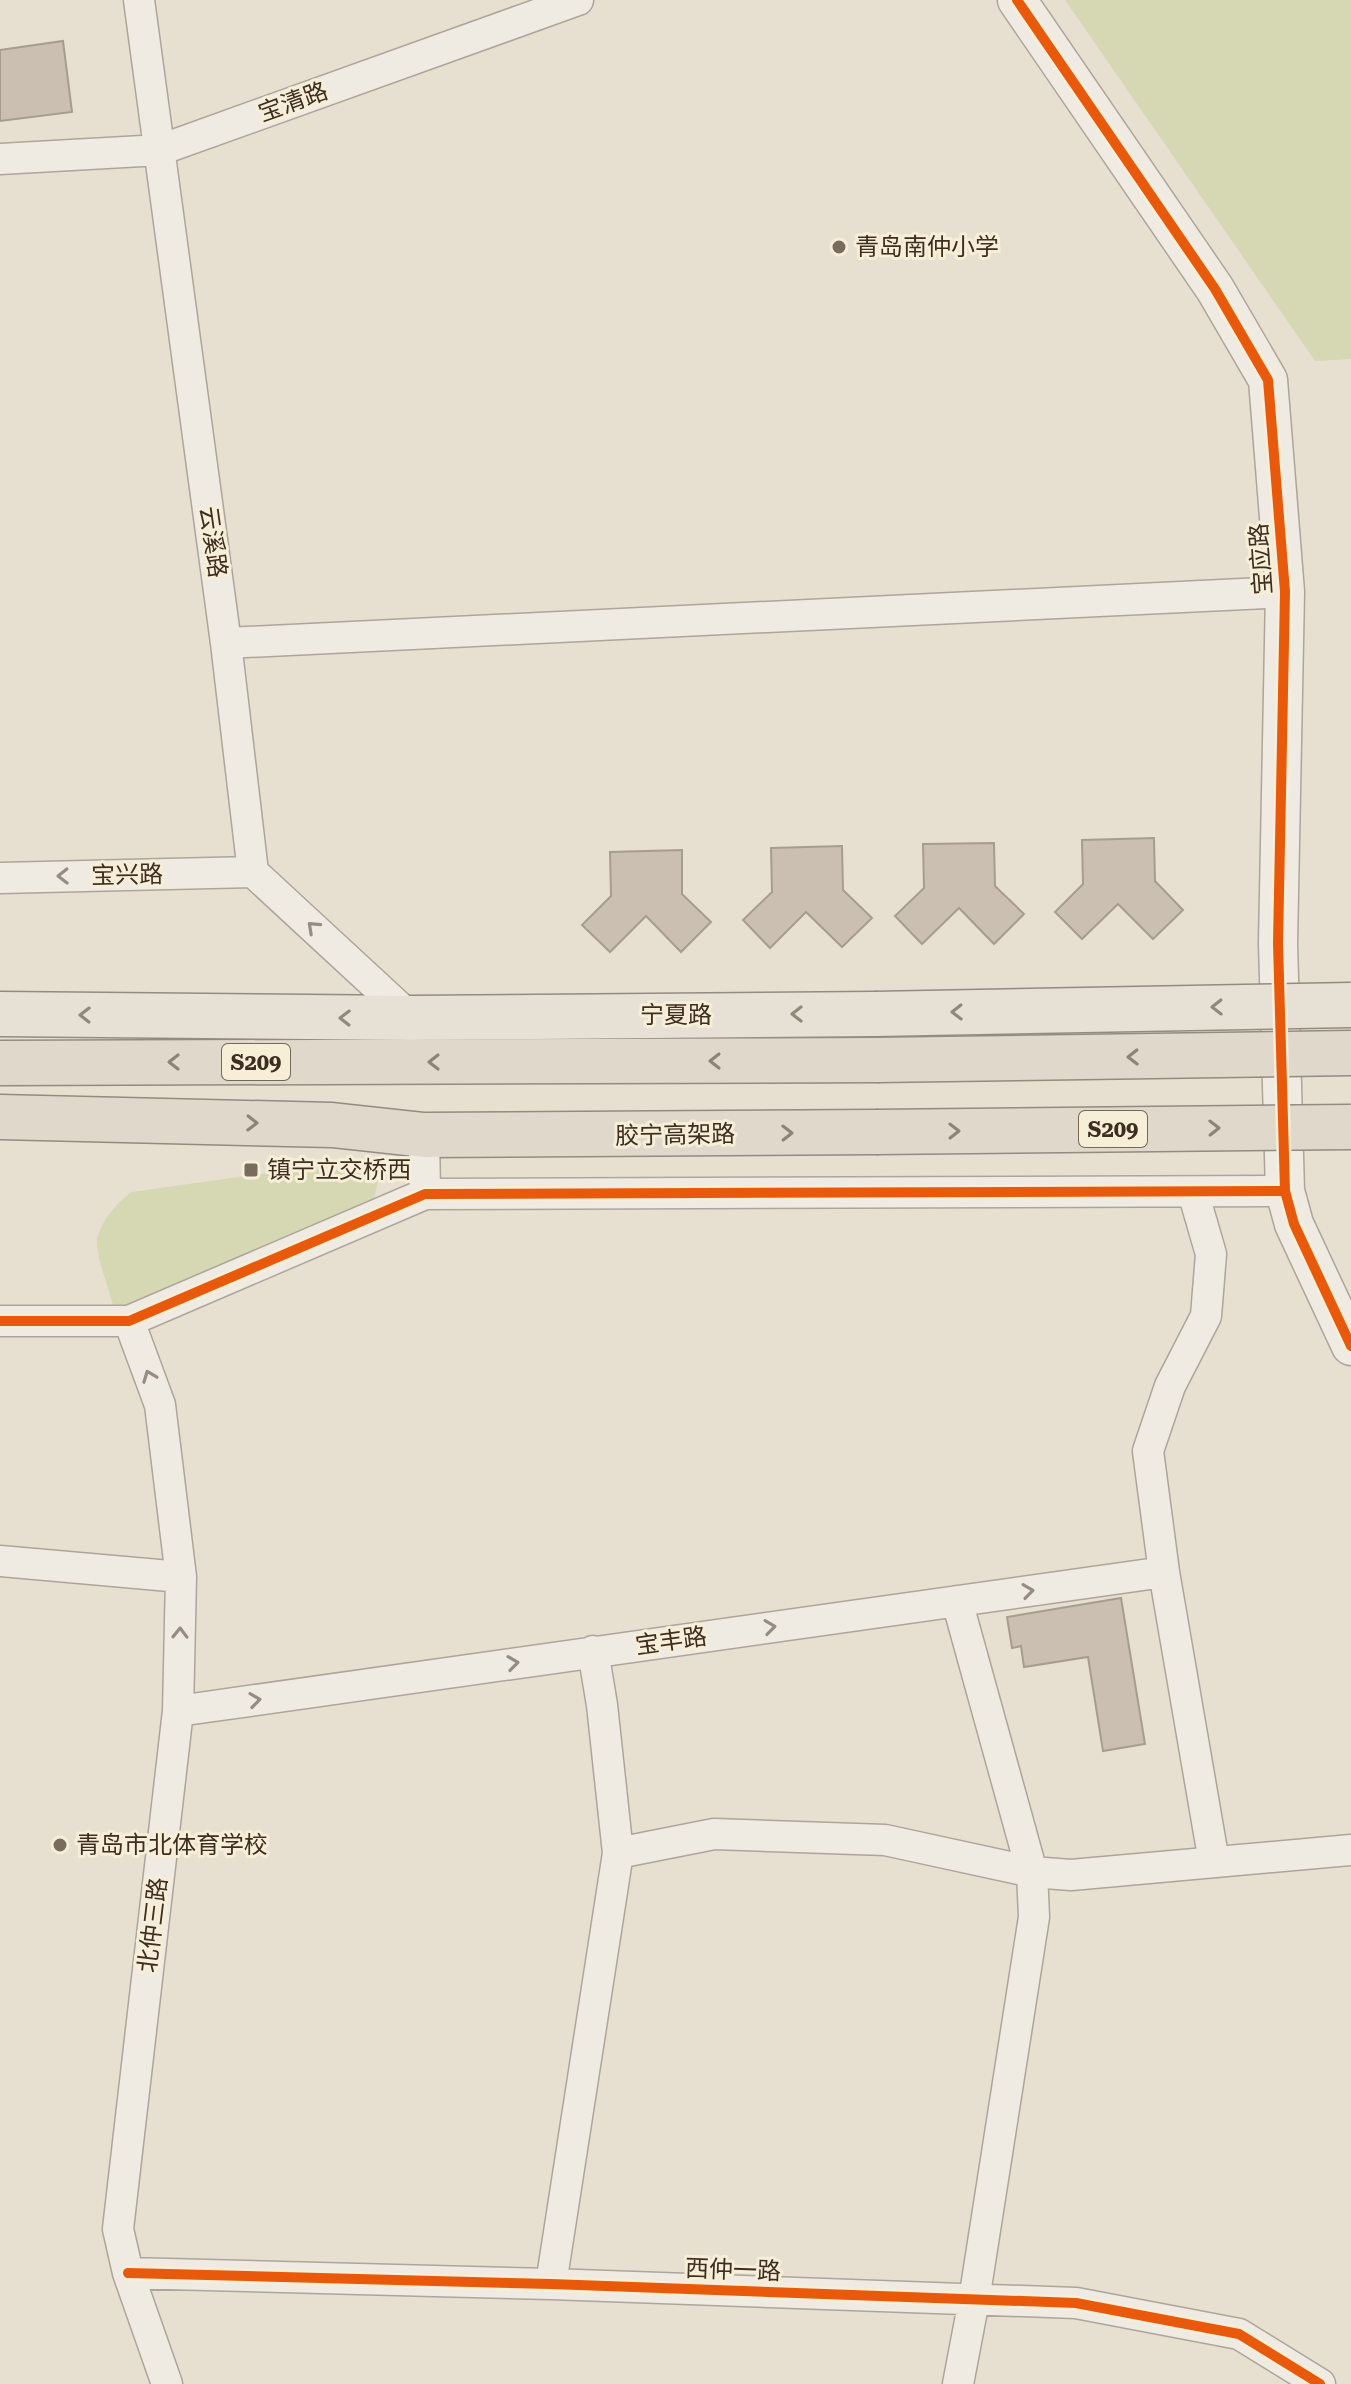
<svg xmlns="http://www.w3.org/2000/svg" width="1351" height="2384" viewBox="0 0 1351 2384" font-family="'Roboto Serif','Noto Sans SC',serif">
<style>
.green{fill:#d6d7b3}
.building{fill:#cbbfb2;stroke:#a89c90;stroke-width:2}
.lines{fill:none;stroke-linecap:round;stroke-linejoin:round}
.minor-casing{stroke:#ada599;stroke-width:33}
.tertiary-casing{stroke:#ada599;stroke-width:41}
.primary-casing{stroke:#928b80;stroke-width:47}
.trunk-casing{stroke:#928b80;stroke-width:47}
.minor{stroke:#efebe3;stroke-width:30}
.tertiary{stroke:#efebe3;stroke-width:38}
.primary{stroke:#e6e1d4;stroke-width:44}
.trunk{stroke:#e0d9cb;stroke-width:44}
.primary-bridge-casing{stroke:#928b80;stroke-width:47;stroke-linecap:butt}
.trunk-bridge-casing{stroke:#928b80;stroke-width:47;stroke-linecap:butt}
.primary-bridge{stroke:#e6e1d4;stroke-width:44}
.trunk-bridge{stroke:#e0d9cb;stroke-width:44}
.cycleway-casing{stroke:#f7eed8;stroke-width:15}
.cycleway{stroke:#e8590c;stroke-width:10}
.oneway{stroke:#968c82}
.oneway2{stroke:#92887a}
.oneway3{stroke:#8e8476}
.poi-dot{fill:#786c5e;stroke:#f7eed8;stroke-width:3}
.labels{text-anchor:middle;stroke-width:6;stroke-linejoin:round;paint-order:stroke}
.shield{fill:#f7eed8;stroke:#756857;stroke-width:2}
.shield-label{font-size:22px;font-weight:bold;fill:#3d2e20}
.street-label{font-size:24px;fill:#3d2e20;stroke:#f7eed8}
.poi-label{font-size:24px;fill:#3d2e20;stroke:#f7eed8;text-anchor:start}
</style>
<rect width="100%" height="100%" fill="#e7e0d1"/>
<path class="green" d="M1065 0H1351V359L1315 361Z
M289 1170C317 1170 353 1166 378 1181L374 1198 367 1206 125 1305H113C109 1288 97 1260 97 1243 98 1224 117 1202 132 1192Z"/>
<path class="building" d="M63 41 72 112 0 121V50Z
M1154 838 1155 881 1183 910 1153 939 1118 904 1082 939 1055 912 1083 884 1082 840Z
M994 843 995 886 1024 914 994 944 959 908 922 944 895 916 924 888 923 844Z
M842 846 843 890 872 918 842 947 806 912 770 948 743 920 772 892 771 848Z
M682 850V894L711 922 681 952 646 916 610 952 582 925 611 896 610 852Z
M1121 1598 1145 1744 1103 1751 1088 1657 1024 1667 1021 1646 1012 1648 1007 1617Z"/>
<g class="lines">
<g class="minor-casing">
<path id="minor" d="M139 0 226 643 253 872 411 1018
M0 159 160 150 578 0
M226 643 1285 592
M0 878 253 872
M424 1135 425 1194
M1193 1192 1211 1254 1206 1316 1170 1386 1148 1451 1164 1572 1214 1862
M0 1321H129L425 1194 1285 1191
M129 1321 160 1405 181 1577 178 1711 118 2229 128 2273 167 2384
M0 1561 181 1577
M957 1601 1032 1872 1034 1917 974 2300 958 2384
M178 1711 1164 1572
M618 1853 714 1834 885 1840 1032 1872 1071 1875 1351 1850
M128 2273 551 2284 1076 2303 1239 2334 1320 2384
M551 2284 618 1853 602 1705 593 1651"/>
</g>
<g class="tertiary-casing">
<path id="tertiary" d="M1017 0 1215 289 1268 380 1285 592 1278 943 1285 1191 1294 1224 1351 1346"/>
</g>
<g class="primary-casing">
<path id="primary" d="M0 1014 411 1018 875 1014"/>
</g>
<g class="trunk-casing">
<path id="trunk" d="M0 1063 877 1060
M0 1117 332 1125 424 1135 876 1132"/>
</g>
<use href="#minor" class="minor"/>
<use href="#tertiary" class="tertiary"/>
<use href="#primary" class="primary"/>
<use href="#trunk" class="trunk"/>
<g class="primary-bridge-casing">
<path id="primary-bridge" d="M875 1014 1351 1005"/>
</g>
<g class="trunk-bridge-casing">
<path id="trunk-bridge" d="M877 1060 1351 1053
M876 1132 1351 1127"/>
</g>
<use href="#primary-bridge" class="primary-bridge"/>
<use href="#trunk-bridge" class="trunk-bridge"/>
<g class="cycleway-casing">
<path id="cycleway" d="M1017 0 1215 289 1268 380 1285 592 1278 943 1285 1191 1294 1224 1351 1346
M0 1321H129L425 1194 1285 1191
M128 2273 551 2284 1076 2303 1239 2334 1320 2384"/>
</g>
<use href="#cycleway" class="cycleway"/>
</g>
<defs><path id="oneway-chevron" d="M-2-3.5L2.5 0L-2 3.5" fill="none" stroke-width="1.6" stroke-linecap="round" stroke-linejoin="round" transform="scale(2)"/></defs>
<g class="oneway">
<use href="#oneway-chevron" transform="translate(63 876) rotate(179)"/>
<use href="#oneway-chevron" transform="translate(313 927) rotate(-137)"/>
<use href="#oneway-chevron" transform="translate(149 1376) rotate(-111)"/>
<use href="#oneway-chevron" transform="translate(1028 1591) rotate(-8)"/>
<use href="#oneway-chevron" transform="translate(770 1627) rotate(-8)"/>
<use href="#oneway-chevron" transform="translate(180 1633) rotate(-89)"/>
<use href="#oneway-chevron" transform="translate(513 1663) rotate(-8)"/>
<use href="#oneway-chevron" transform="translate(255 1700) rotate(-8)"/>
</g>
<g class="oneway2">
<use href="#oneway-chevron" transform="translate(1217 1007) rotate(179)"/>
<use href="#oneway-chevron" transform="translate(957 1012) rotate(179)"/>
<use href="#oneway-chevron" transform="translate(797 1014) rotate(180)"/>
<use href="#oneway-chevron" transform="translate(85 1015) rotate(-179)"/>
<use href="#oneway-chevron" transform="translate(345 1018) rotate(-179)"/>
</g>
<g class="oneway3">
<use href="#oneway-chevron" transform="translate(1133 1057) rotate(179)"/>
<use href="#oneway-chevron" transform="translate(715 1061) rotate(180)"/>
<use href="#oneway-chevron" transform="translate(174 1062) rotate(180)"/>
<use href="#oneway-chevron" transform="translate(434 1062) rotate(-180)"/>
<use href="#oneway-chevron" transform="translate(252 1123) rotate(1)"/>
<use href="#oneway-chevron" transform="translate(1214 1128) rotate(-1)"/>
<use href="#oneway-chevron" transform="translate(954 1131) rotate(-1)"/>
<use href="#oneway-chevron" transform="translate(787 1133) rotate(-1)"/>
</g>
<g class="poi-dot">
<circle cx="839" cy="247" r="8"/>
<rect x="243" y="1162" width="16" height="16" rx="4"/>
<circle cx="60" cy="1845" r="8"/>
</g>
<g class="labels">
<g class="shield">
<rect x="222" y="1044" width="68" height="36" rx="6"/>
<rect x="1079" y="1111" width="68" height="36" rx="6"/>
</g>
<g class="shield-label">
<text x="256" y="1070">S209</text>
<text x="1113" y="1137">S209</text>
</g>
<g class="street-label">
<text transform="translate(293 102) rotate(-20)" y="8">宝清路</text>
<text transform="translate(213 542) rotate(82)" y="8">云溪路</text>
<text transform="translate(1261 559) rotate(-94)" y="8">宝应路</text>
<text transform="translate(127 875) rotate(-1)" y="8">宝兴路</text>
<text x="676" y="1023">宁夏路</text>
<text transform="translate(675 1135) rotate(-1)" y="8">胶宁高架路</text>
<text transform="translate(671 1641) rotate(-8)" y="8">宝丰路</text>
<text transform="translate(153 1925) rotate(-83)" y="8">北仲三路</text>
<text transform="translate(733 2270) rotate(2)" y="8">西仲一路</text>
</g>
<g class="poi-label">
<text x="855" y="255">青岛南仲小学</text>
<text x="267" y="1178">镇宁立交桥西</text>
<text x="76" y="1853">青岛市北体育学校</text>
</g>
</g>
</svg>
